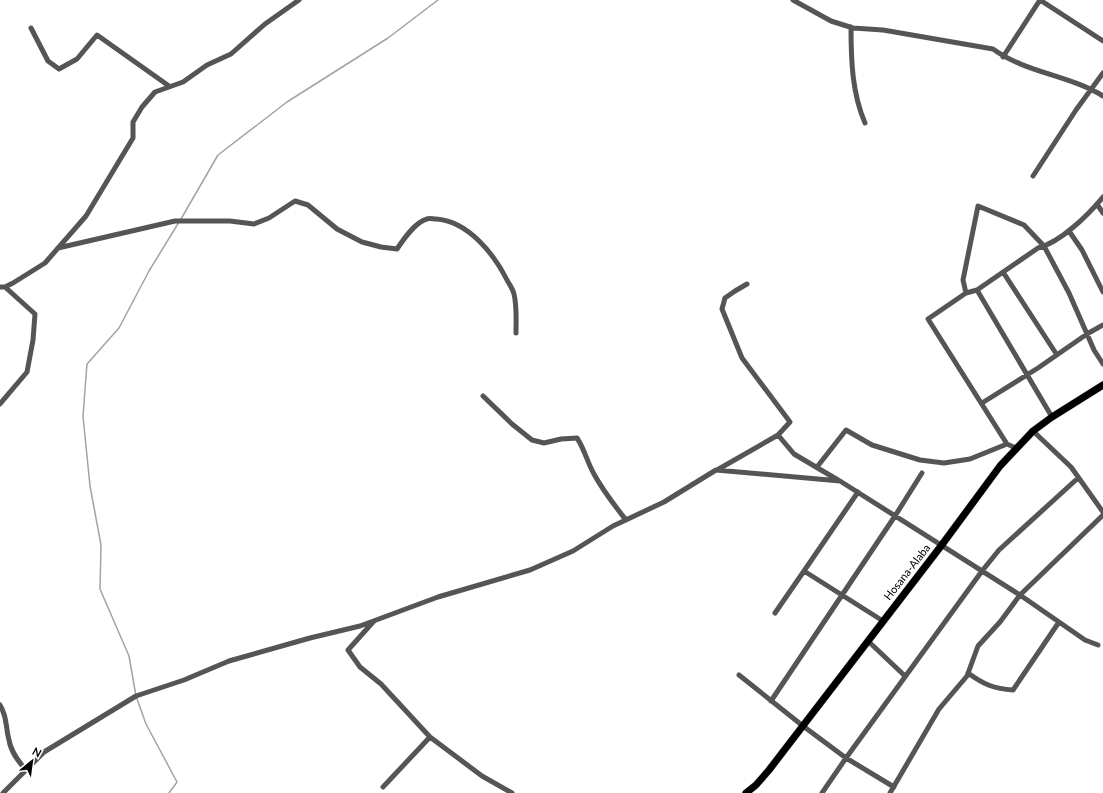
<svg xmlns="http://www.w3.org/2000/svg" width="1103" height="793" viewBox="0 0 1103 793" font-family="Lato,sans-serif">
<style>
.lines{fill:none;stroke-linecap:round;stroke-linejoin:round}
.stream{stroke:#a3a3a3;stroke-width:1.5}
.major-casing{stroke:#dbdbdb;stroke-width:8}
.minor{stroke:#555;stroke-width:5}
.major{stroke:#000;stroke-width:7}
.labels{text-anchor:middle;stroke-width:3;stroke-linejoin:round;paint-order:stroke}
.street-label{font-size:11px;fill:#000;stroke:#fff}
</style>
<rect width="100%" height="100%" fill="#fff"/>
<g class="lines">
<path class="stream" d="M181 219 218 155 287 102 388 38 438 0
M169 793 177 782 146 724 136 696 129 656 100 589 101 545 90 486 83 416 87 364 119 328 149 271 179 222"/>
<g class="major-casing">
<path id="major" d="M746 793 756 785 769 770 941 546 1000 466 1033 431 1052 417 1103 385"/>
</g>
<path class="minor" d="M793 0 831 21 853 28 883 30 993 49C1026 73 1069 75 1103 96
M1040 0 1103 41
M851 27C851 60 852 93 865 123
M31 28 48 61 59 69 77 59 97 35 169 86
M1003 57 1040 0
M1033 176 1076 110 1103 73
M1097 204 1103 213
M1069 231 1082 250 1103 292
M58 248 175 221H230L254 224 269 218 295 201 308 205 337 229 362 242 381 247 397 249C403 240 415 222 427 219 429 218 433 219 436 219 468 221 494 254 507 280 509 284 513 289 514 294 517 306 516 320 516 333
M1003 272 1057 355
M0 287H5L13 283 45 263 86 216 133 138V122L142 107 155 92 183 82 207 65 231 54 265 24 299 0
M977 290 1052 417
M966 293 963 280 978 206 1024 225 1044 246 1069 293 1094 350 1103 364
M483 396 512 424 532 440 544 443 561 439 577 438C585 450 587 462 594 474 603 491 615 506 626 520
M982 403 1038 368 1087 334 1103 325
M0 404 27 372 33 340 35 314 5 287
M1033 431 1071 467 1103 512
M778 435 794 454 838 480
M1007 444 928 319 966 293 977 290 1038 248C1061 242 1088 215 1103 197
M817 467 846 430 872 445 920 460 944 463 970 459 1007 444 1016 448
M717 470 778 435 790 422 742 358 722 309 725 298 735 291 747 284
M858 492 804 571 883 621
M775 613 804 571
M374 621 348 650 360 667 381 684 430 737 482 776 512 793
M868 641 905 676
M968 673C983 684 994 689 1013 690L1059 622
M739 675 803 726 846 758 894 787
M771 701 895 516 922 473
M0 705C8 718 5 726 9 740 11 752 18 761 26 770
M383 787 430 737
M3 793 44 752 136 696 184 680 229 661 310 638 360 626 438 597 530 570 573 551 613 526 664 502 716 470 840 481 1020 595 1085 640 1098 645
M822 793 846 758 982 571 999 550 1078 478
M890 793 939 709 967 676 978 646 1000 622 1020 595 1103 515"/>
<use href="#major" class="major"/>
</g>
<g class="labels">
<g class="street-label">
<text transform="translate(907 572) rotate(-52)" y="4">Hosana-Alaba</text>
</g>
</g>
<g transform="translate(32 761) rotate(29)" stroke="#ffffff" stroke-width="3" paint-order="stroke">
<path d="M0-3L7 15L0 10L-7 15Z" fill="#000000"/>
<text y="-6" font-size="11" font-weight="bold" text-anchor="middle" fill="#000000">N</text>
</g>
</svg>
